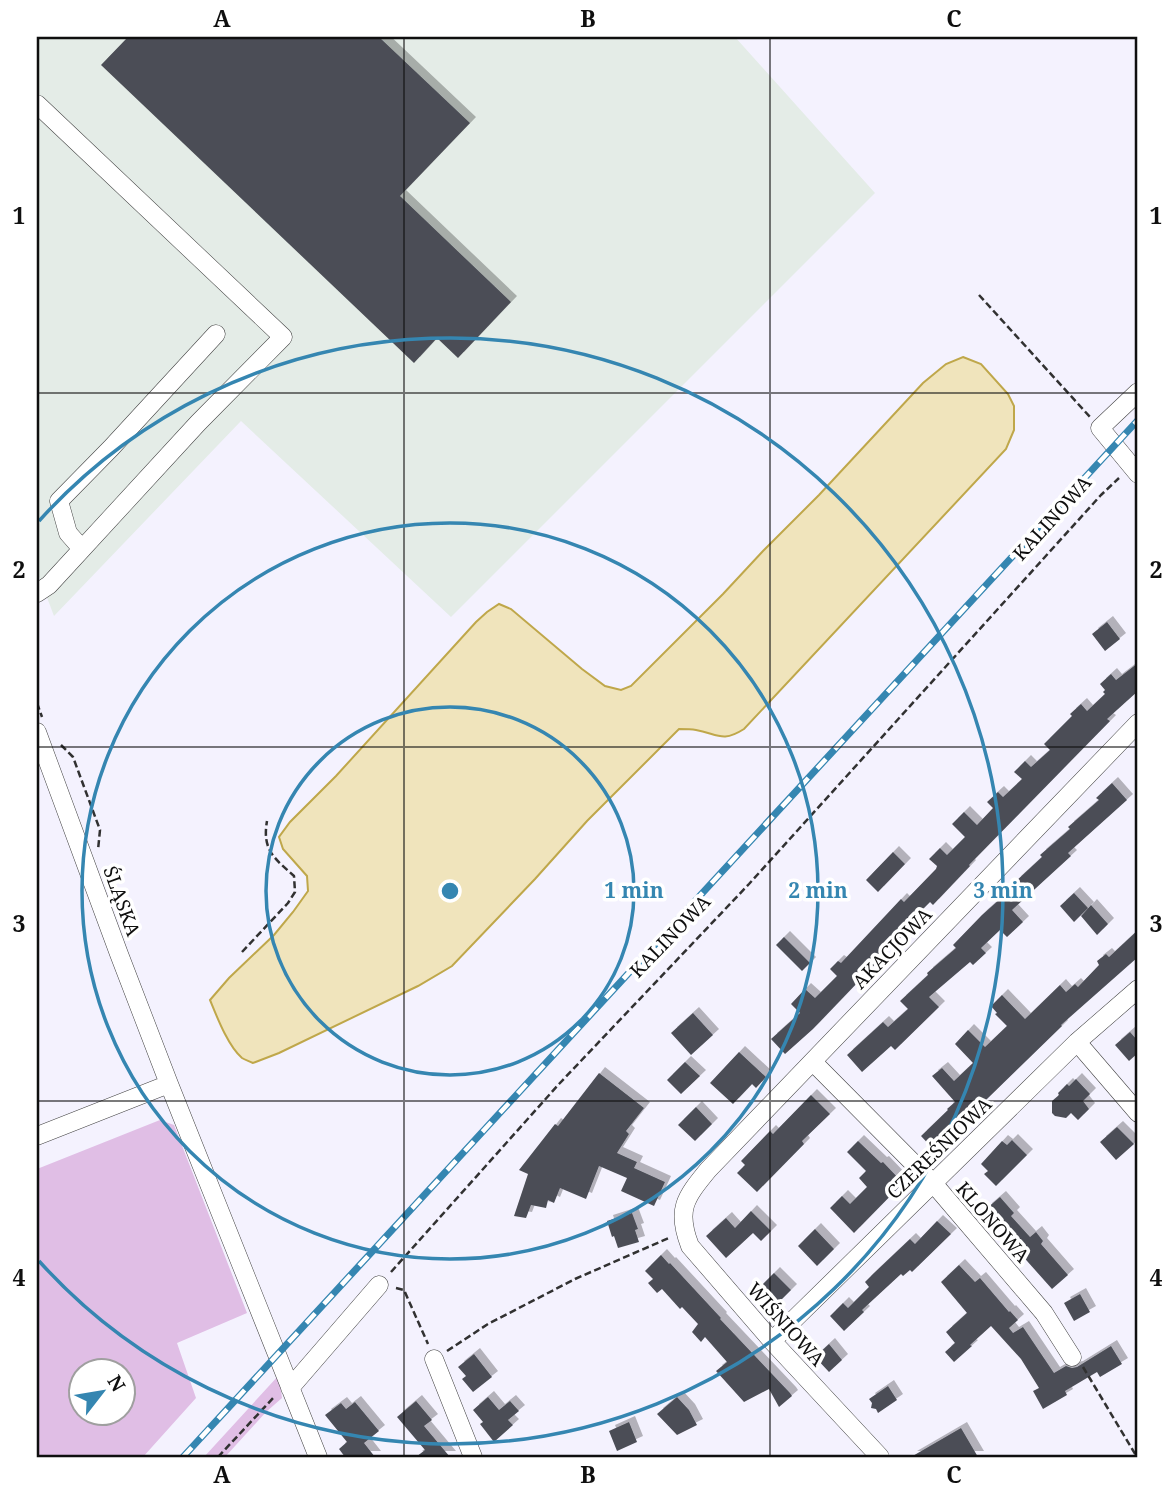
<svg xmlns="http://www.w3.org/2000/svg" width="1175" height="1494" viewBox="0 0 1175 1494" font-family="'Noto Serif',serif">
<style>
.industrial{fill:#e4ece7}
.green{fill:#e0bee5;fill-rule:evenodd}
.water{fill:#f0e4bc;stroke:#bfa74a;stroke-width:2}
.building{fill:#4c4e56;filter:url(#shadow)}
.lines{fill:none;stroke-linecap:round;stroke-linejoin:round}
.minor-casing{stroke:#424242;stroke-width:19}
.path{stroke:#313131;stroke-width:2.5;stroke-dasharray:7 3.5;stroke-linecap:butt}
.minor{stroke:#fff;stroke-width:18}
.rail-casing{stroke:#3586b1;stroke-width:7}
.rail{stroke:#fff;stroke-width:4.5;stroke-dasharray:13;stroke-linecap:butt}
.grid{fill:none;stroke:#0f0f0f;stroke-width:2;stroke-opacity:0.55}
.ring{fill:none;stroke:#3586b1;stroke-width:3.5}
.labels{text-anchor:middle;stroke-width:7;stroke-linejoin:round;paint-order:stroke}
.street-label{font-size:19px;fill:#0f0f0f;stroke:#fff}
.centre{fill:#3586b1;stroke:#fff;stroke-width:3.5}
.ring-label{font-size:21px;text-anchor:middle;font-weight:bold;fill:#3586b1;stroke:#fff;stroke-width:7;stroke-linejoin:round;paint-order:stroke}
.neatline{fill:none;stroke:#0f0f0f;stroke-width:2.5}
.grid-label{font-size:23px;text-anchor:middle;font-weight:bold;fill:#0f0f0f}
</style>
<defs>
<filter id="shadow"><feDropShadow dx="6" dy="-6" stdDeviation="0" flood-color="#0004"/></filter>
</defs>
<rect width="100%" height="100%" fill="#f4f2fe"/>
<path class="industrial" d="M37 37H735L875 193 451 617 241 421 54 616 37 571Z"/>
<path class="green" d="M160 1120 174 1125 247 1313 177 1343 196 1398 143 1457H37V1169ZM80 1372H122V1414H80Z
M279 1375 282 1398 266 1412 225 1457H204Z"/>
<path class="water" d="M963 357 981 364 1008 394 1014 406V430L1006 449 744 729C722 743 718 734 696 730 691 729 684 729 679 729L587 821 535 879 452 966 418 986 279 1053 253 1063C249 1061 245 1060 242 1058 228 1046 217 1017 210 1000L229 978 274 935 293 912 308 891 307 876 283 849 279 837 290 822 336 776 476 622 487 612 499 604 511 609 582 669 605 686 621 690 631 686 723 594 763 551 819 495 923 383 946 364Z"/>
<path class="building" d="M128 37H379L470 123 400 196 511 302 458 358 437 338 414 363 101 65Z
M1107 622 1120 639 1105 651 1092 634Z
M1138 663V691L1107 719 1110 721 969 865 970 866 933 905 930 902 902 930 905 933 813 1029 785 1054 771 1039 800 1013 791 1004 805 989 815 998 837 976 830 969 838 961 841 963 901 899 904 902 936 869 937 866 929 859 940 848 947 855 965 837 952 824 964 812 977 825 993 808 987 802 998 792 1003 797 1020 781 1022 779 1014 772 1025 761 1031 767 1050 750 1044 744 1072 716 1070 714 1081 704 1087 711 1105 694 1103 692 1105 690 1100 684 1111 674 1116 680Z
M1112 783 1127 800 1068 853 1071 856 1012 910 1023 922 1007 937 1000 930 981 948 986 953 973 965 970 962 929 997 939 1007 895 1050 891 1046 862 1072 847 1055 883 1022 888 1027 908 1009 900 1001 928 975 927 973 956 948 953 945 982 915 1017 884 1015 882 1042 857 1040 855 1070 829 1068 827 1099 800 1096 798Z
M893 852 905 864 878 892 866 880Z
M1074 893 1088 908 1074 922 1060 906Z
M1091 905 1108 924 1097 935 1081 916Z
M1138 930V957L1061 1025 1062 1026 950 1135 954 1139 945 1148 941 1143 934 1150 921 1136 948 1110 947 1109 955 1102 932 1076 942 1068 954 1081 973 1063 955 1044 968 1030 985 1047 1007 1026 995 1014 997 1013 991 1006 1002 995 1025 1019 1060 985 1066 992 1075 984 1078 987 1099 965 1097 961 1106 954 1109 957Z
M784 937 810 963 802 971 776 945Z
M693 1013 713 1035 691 1055 671 1033Z
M1130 1032 1138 1041V1053L1129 1061 1115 1045Z
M739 1052 766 1077 756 1088 752 1084 733 1104 710 1083Z
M685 1062 700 1076 681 1094 667 1080Z
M599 1073 644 1108 626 1131 629 1134 617 1153 637 1162 634 1168 665 1182 654 1206 621 1191 627 1178 599 1166 586 1199 560 1188 554 1203 548 1200 546 1208 531 1205 526 1218 514 1216 528 1174 519 1170 555 1124 558 1126Z
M1076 1079 1090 1094 1083 1101 1089 1109 1078 1120 1071 1113 1066 1118 1055 1116 1052 1113V1101L1059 1095 1058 1093 1067 1084 1069 1086Z
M811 1095 830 1114 802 1141 804 1144 757 1192 737 1173 745 1165 741 1161 770 1131 773 1134Z
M696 1107 712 1124 695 1141 678 1125Z
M1117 1127 1134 1144 1116 1160 1100 1142Z
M1012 1140 1027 1155 996 1186 984 1174 988 1171 981 1164 1002 1141 1007 1145Z
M858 1141 881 1163 883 1162 903 1183 854 1233 830 1208 842 1196 850 1204 867 1187 859 1178 866 1171 847 1152Z
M1000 1197 1014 1213 1011 1216 1030 1237 1036 1232 1043 1241 1041 1244 1068 1275 1052 1289 1011 1243 1014 1240 986 1209Z
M751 1211 771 1231 761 1241 753 1233 726 1258 706 1236 726 1218 735 1228Z
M632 1213 638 1229 635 1230 639 1242 618 1248 614 1236 612 1237 607 1221Z
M937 1221 951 1234 912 1272 910 1270 903 1276 901 1274 862 1310 864 1312 844 1331 830 1316 843 1303 848 1308 869 1287 865 1282 873 1274 910 1239 915 1244Z
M815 1229 834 1249 817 1266 798 1246Z
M661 1255 669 1264 670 1263 721 1318 720 1319 790 1393 792 1396 779 1407 769 1389 744 1402 716 1371 727 1362 705 1337 701 1342 692 1332 698 1324 682 1307 680 1309 662 1289 657 1293 648 1283 653 1279 645 1271Z
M959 1265 975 1282 980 1278 1009 1312 1010 1311 1018 1320 1009 1328 1013 1333 1023 1327 1054 1373 1066 1366 1072 1368 1077 1367 1111 1346 1122 1364 1100 1377 1097 1372 1065 1391 1067 1395 1043 1409 1033 1391 1039 1388 1021 1359 991 1326 970 1345 972 1346 954 1362 945 1352 955 1343 946 1332 967 1313 941 1282Z
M774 1273 791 1290 774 1307 757 1290Z
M1080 1294 1090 1312 1074 1321 1064 1303Z
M829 1344 842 1360 829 1372 815 1357Z
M474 1354 492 1377 473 1392 462 1379 466 1376 458 1367Z
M888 1386 897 1400 878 1413 876 1409 871 1408 872 1403 869 1399Z
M488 1397 499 1410 510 1401 519 1411 508 1420 513 1425 494 1442 480 1424 483 1422 473 1410Z
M677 1397 689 1410 697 1425 677 1435 657 1414Z
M416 1401 432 1420 424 1426 450 1457H416L425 1450 397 1417Z
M355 1402 379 1431 364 1443 375 1457H345L339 1449 347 1442 325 1415 341 1403 346 1409Z
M629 1422 637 1442 617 1451 609 1431Z
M961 1428 978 1457H911Z"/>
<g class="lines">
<g class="minor-casing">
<path id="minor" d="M37 104 283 337 198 423 49 585 37 593
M1138 392 1100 428 1138 474
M82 549 68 533 59 501 111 448 216 334
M37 732 119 954 169 1084 318 1457
M1077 1042 1138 1113
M813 1062 933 1183 1044 1313 1072 1357
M37 1136 169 1084
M772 1341 1077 1042 1138 989
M434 1359 473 1457
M290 1388 379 1285
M880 1457 772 1341 690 1246C676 1210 685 1198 708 1170L1138 723"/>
</g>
<path class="path" d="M979 295 1090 417
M37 703 42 717
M61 745 73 757 100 830 98 850
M242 952 288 903 295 892 294 876C274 858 262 850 267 821
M391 1272 559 1084 749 884 1101 495 1119 478
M396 1288 404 1290 428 1344
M447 1351 488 1324 575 1279 671 1237
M1083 1367 1137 1457
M218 1457 275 1396"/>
<use href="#minor" class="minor"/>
<g class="rail-casing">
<path id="rail" d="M183 1457 1138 420"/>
</g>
<use href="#rail" class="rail"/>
</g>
<path class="grid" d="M404 37V1457M770 37V1457M37 393H1138M37 747H1138M37 1101H1138"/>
<g class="ring">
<circle cx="450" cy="891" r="184"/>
<circle cx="450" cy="891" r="368"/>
<path d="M39 521A553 553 0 1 1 39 1261"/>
</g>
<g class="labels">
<g class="street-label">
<text transform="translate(1052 518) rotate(-48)" y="7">KALINOWA</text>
<text transform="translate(122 901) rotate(70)" y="7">ŚLĄSKA</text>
<text transform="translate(670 936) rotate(-46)" y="7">KALINOWA</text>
<text transform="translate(892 948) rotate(-46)" y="7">AKACJOWA</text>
<text transform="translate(939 1148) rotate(-44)" y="7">CZEREŚNIOWA</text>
<text transform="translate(993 1222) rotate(49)" y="7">KLONOWA</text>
<text transform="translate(786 1324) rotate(48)" y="7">WIŚNIOWA</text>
</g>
</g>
<circle cx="450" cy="891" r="10" class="centre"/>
<g class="ring-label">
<text x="634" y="898">1 min</text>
<text x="818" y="898">2 min</text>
<text x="1003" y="898">3 min</text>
</g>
<rect width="1175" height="1494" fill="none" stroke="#ffffff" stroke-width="77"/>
<g transform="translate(102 1392) rotate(59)"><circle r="33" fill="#ffffff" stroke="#9f9f9f" stroke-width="2"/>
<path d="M0-5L12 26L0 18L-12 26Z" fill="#3586b1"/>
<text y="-10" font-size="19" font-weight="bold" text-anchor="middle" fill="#0f0f0f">N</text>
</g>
<rect x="38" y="38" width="1098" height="1418" class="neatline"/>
<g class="grid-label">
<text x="222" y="27">A</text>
<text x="588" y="27">B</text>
<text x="954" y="27">C</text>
<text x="19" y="224">1</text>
<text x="1156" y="224">1</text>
<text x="19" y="578">2</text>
<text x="1156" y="578">2</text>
<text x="19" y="932">3</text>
<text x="1156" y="932">3</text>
<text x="19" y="1286">4</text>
<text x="1156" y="1286">4</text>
<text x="222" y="1483">A</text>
<text x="588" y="1483">B</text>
<text x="954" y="1483">C</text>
</g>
</svg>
